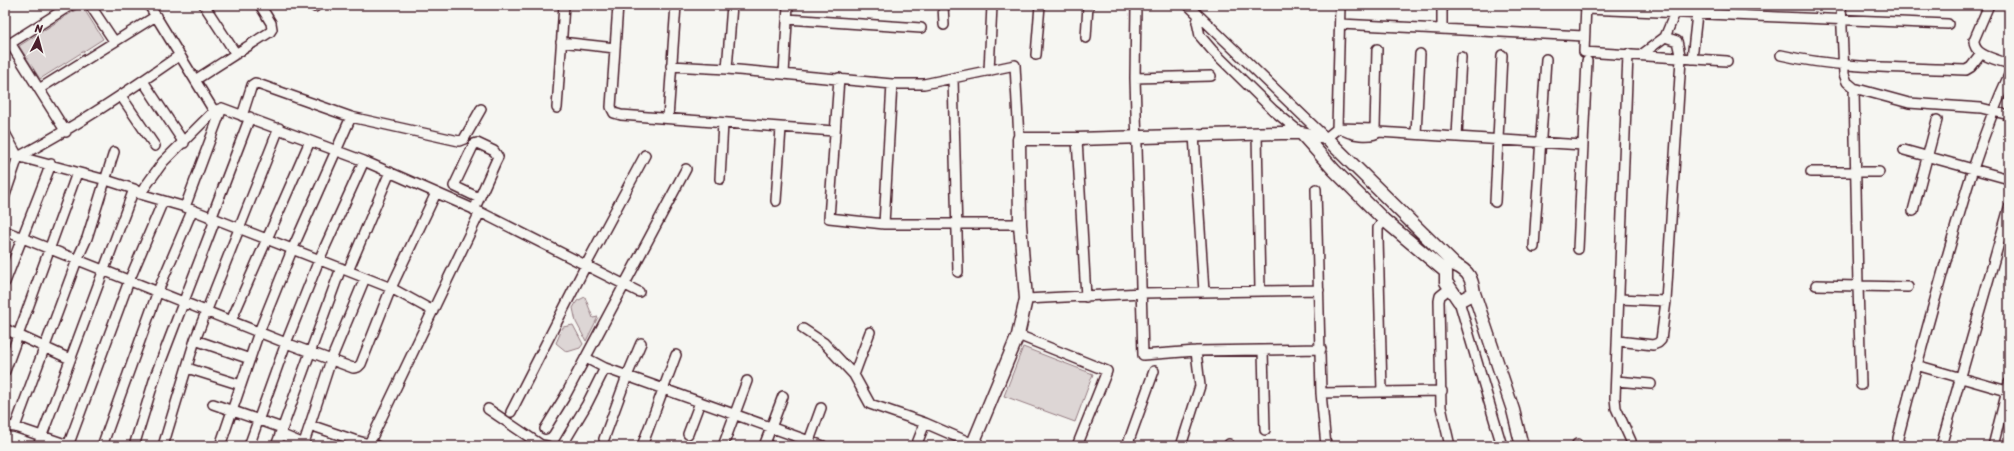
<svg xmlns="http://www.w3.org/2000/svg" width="2014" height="451" viewBox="0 0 2014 451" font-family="Sriracha,sans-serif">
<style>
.green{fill:#ddd6d5;stroke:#947a80}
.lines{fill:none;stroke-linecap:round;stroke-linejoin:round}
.minor-casing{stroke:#4a1f2b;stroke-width:12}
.tertiary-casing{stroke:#4a1f2b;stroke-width:15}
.minor{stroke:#f6f6f2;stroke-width:9}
.tertiary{stroke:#f6f6f2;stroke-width:12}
</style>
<rect width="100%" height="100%" fill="#f6f6f2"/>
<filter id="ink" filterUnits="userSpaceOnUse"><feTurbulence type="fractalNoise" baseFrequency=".025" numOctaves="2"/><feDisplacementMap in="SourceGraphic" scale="8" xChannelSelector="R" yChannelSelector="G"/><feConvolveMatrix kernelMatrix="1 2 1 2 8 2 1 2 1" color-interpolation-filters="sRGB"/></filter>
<g filter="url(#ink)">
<path class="green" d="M82 6 103 39 40 79 19 46Z
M585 297 593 318 598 317 586 341 576 322 573 308 577 301Z
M573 325 583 344 580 348 567 352 556 343 563 327Z
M1023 347 1093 374 1075 422 1004 396Z"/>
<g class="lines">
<g class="minor-casing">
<path id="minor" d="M90 5 114 41
M149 5 214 111
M204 5 236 54
M314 5 315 7
M618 5 611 107 614 113 621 115 834 131
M943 5 944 25
M1136 5 1135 78 1143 355 1196 351 1321 349
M1188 5 1326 138 1337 129 1340 5
M1586 5 1584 52 1727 61
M1841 5 1844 74 1847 82 1854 88 1909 103 1981 108 2009 115
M1989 5 1974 40C1973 56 1996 59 2009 64
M1586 9 1948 24
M1199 16 1197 22 1200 36 1212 50 1273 110 1301 133
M787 19 921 28
M1340 24 1584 36
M1442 29V5
M1086 38 1088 5
M561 42 615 48
M10 43 66 132
M6 46 71 5
M1628 54 1615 398 1616 408 1631 441V446
M1036 55 1040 5
M1641 55 1665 37 1675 13
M1781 55C1841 69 1904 67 1966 70L1971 67 1981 54
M1692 59 1697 14
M671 66 727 69 892 84H924L1015 65 1019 139
M727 69 732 5
M989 71 992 5
M784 74 788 5
M839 78 829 218 884 224H1020
M953 78 958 272
M1135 78 1211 76
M195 80 270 32 272 29 271 23 260 5
M143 81 184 143
M1854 88 1858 286 1908 287
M39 89 156 16
M121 96 155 146
M557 108 564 5
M242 116 252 85 255 83 351 117 459 141 464 139 481 109
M668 118 676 5
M1337 128 1375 129 1379 132C1371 138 1349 135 1342 129
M1375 129 1377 49
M1379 132 1583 145
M5 133 18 157
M1257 134 1260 290
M1416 134 1420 54
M1194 135 1204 292
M1457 137 1461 57
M1077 139 1086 297
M1904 150 2009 179
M5 153 106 180 134 189 140 194 185 207 348 271 391 288 433 311
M1811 172H1879
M720 179 723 123
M1316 189 1321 393 1326 446
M140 194 163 162 214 111 222 108 364 161 480 212 639 292
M5 195 18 157C75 127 127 92 180 55
M776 201 781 128
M1495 202 1502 55
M185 207 222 108
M474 210 496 161 498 157 494 151 477 143 474 144 454 186 479 198
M1913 211 1937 120
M211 219 250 117
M884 224 892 84
M5 231 286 343 353 368 358 367 361 364 391 288 436 193
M1534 247 1546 59
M1578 249 1587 61
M348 271 390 172
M5 282 51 164
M1816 285 1858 286 1861 385
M1026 299 1142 293 1319 290
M1619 299 1666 301
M1459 301 1502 446
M231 321 310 141
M5 329 70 359
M803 329 824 343 854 375 870 404 925 423 978 446
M1018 335 1107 371 1077 446
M195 340 250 359
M1618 341 1653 345 1658 343 1661 340 1666 301 1681 59 1677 41 1665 37
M1263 350 1265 430
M586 358 605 368 823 446
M1916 365 2007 391
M187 368 241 385
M5 371 77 173
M854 375 870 332
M1616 381 1651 384
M1382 391 1378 238V228L1384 220
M1321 393 1442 391
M213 404 282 428
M488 409 541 445 547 446
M511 412 586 265 645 155
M310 425 354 440 377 446
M5 426 15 427 71 446
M15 427 77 260 87 238 114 152
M545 429 564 398 686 169
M280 434 304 444
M688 434 700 402
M604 439 627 376 641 343
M809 441 821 408
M369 444 480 212
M1577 444V446
M38 446 134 189
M68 446 129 281 163 201
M102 446 158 291 192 211
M134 446 156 374 215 220
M163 446 195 340 279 128
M220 446 259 332 292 250 351 117
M249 446 286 343 319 260 364 161
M276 446 341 268
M303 446 331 360 365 278
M562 446 587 404 605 368
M642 446 676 355
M723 446 747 381
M764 446 783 396
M916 446 925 423
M1127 446 1154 371
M1181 446 1200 386 1196 351
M1228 446 1229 444
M1450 446 1441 407 1439 301 1440 296 1450 288
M1903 446 1898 442V438C1914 375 1931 313 1949 250 1966 190 1983 131 2009 75
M1941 446 2009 208
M1993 446 2009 383"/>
</g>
<g class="tertiary-casing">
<path id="tertiary" d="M1301 133 1334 170 1384 220 1446 272V282L1459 301 1474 293
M972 446 1018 335 1026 299 1020 224 1019 139H1077L1281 133H1301L1326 138 1455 265C1469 271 1472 279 1474 293L1513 410 1522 446"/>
</g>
<use href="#minor" class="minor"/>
<use href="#tertiary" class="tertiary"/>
</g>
</g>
<rect width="2014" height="451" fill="none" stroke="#f6f6f2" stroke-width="20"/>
<rect x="10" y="10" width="1994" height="431" fill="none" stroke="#4a1f2b" stroke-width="1.5" filter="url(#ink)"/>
<g transform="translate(38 38) rotate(6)" stroke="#f6f6f2" stroke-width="3" paint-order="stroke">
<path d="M0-3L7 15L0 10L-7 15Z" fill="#4a1f2b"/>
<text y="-6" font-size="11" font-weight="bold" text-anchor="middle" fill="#4a1f2b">N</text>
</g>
</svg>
